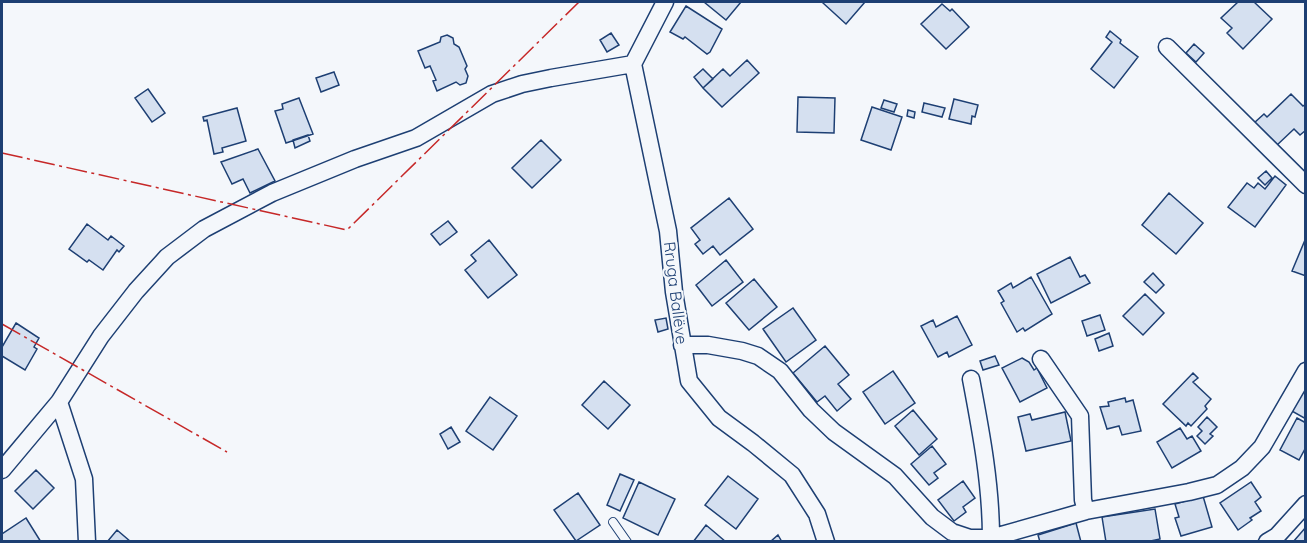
<svg xmlns="http://www.w3.org/2000/svg" width="1307" height="543" viewBox="0 0 1307 543" font-family="Quicksand,sans-serif">
<style>
.building{fill:#d5e0f0;stroke:#1d3f73;stroke-width:1.5}
.lines{fill:none;stroke-linecap:round;stroke-linejoin:round}
.lane-casing{stroke:#1d3f73;stroke-width:10}
.street-casing{stroke:#1d3f73;stroke-width:19}
.lane{stroke:#f4f7fb;stroke-width:8}
.street{stroke:#f4f7fb;stroke-width:16}
.power{stroke:#c62828;stroke-width:1.5;stroke-dasharray:21 4.5 3 4.5;stroke-linecap:butt}
.labels{text-anchor:middle;stroke-width:4.5;stroke-linejoin:round;paint-order:stroke}
.street-label{font-size:16px;fill:#1d3f73;stroke:#f4f7fb}
</style>
<rect width="100%" height="100%" fill="#f4f7fb"/>
<path class="building" d="M704 2H741L726 20Z
M825 2H865L846 24 823 3Z
M1238 2H1254L1272 19 1243 49 1227 33 1232 28 1221 18Z
M942 4 950 11 952 9 969 27 946 49 921 24Z
M686 6 722 29 710 52 707 54 685 37 683 39 670 32Z
M1110 31 1121 40 1120 43 1138 57 1114 88 1091 69 1112 42 1106 37Z
M611 33 619 45 607 52 600 40Z
M447 35 453 38 454 44 459 47 467 66 465 69 468 76 466 83 460 85 456 82 437 91 433 81 436 80 430 66 425 68 418 51 440 42 441 37Z
M1194 44 1204 53 1196 62 1186 53Z
M747 60 759 73 722 107 703 88 723 69 730 76Z
M703 69 713 79 703 88 694 77Z
M334 72 339 85 321 92 316 78Z
M148 89 165 113 152 122 135 98Z
M1291 94 1303 106 1306 104V130L1300 135 1294 129 1276 146 1254 123 1264 114 1267 117Z
M798 97 835 98 834 133 797 132Z
M299 98 313 134 286 143 275 111 283 109 282 104Z
M954 99 978 105 975 117 972 116 971 124 949 119Z
M884 100 897 104 894 112 881 108Z
M924 103 945 108 942 117 922 112Z
M872 107 902 117 891 150 861 140Z
M237 108 246 141 222 148 223 152 214 154 207 120 204 121 203 117Z
M908 110 915 112 914 118 907 116Z
M308 135 310 141 295 148 293 140Z
M541 140 561 160 532 188 512 168Z
M258 149 275 181 250 193 243 179 232 184 221 162Z
M1266 171 1272 178 1265 185 1258 178Z
M1275 176 1286 185 1255 227 1228 207 1247 183 1254 188 1258 183 1265 189Z
M1169 193 1203 223 1176 254 1142 225Z
M729 198 753 229 720 255 713 246 703 254 695 244 700 240 691 228Z
M448 221 457 232 440 245 431 234Z
M87 224 108 240 111 236 124 246 119 252 117 250 103 270 89 260 87 262 69 249Z
M489 240 517 275 488 298 465 270 476 261 471 255Z
M1305 240H1306V276L1292 271Z
M1070 257 1080 277 1085 275 1090 283 1051 303 1037 274Z
M726 260 743 282 712 306 696 285Z
M1153 273 1164 285 1156 293 1144 282Z
M1031 277 1052 314 1025 331 1023 328 1017 332 1001 303 1004 301 998 291 1011 283 1013 288Z
M754 279 777 307 749 330 726 303Z
M1145 294 1164 313 1143 335 1123 316Z
M793 308 816 340 786 362 763 329Z
M1100 315 1105 330 1087 336 1082 321Z
M957 316 972 345 949 357 947 352 938 357 921 326 933 320 936 327Z
M666 318 668 329 658 332 655 320Z
M16 323 39 338 34 347 37 349 25 370 2 356V347Z
M1109 333 1113 346 1099 351 1095 339Z
M825 346 849 375 838 384 851 399 837 411 825 396 817 402 793 373Z
M995 356 999 365 983 370 980 361Z
M1022 358 1029 362 1034 370 1037 368 1047 388 1020 402 1002 368Z
M893 371 915 403 885 424 863 392Z
M1193 373 1198 378 1193 382 1211 399 1205 406 1207 409 1191 426 1188 423 1186 426 1163 404Z
M604 381 630 405 608 429 582 405Z
M1306 383V419L1290 410Z
M490 397 517 416 493 450 466 431Z
M1125 398 1126 402 1133 400 1141 431 1122 435 1119 426 1107 429 1100 407 1109 406 1108 402Z
M913 410 937 439 919 455 895 426Z
M1065 412 1071 441 1026 451 1018 417 1030 414 1032 420Z
M1207 417 1217 427 1210 434 1213 436 1205 444 1197 436 1202 431 1198 427Z
M1297 418 1306 423V447L1299 460 1280 450Z
M451 427 460 442 448 449 440 434Z
M1180 428 1187 439 1192 436 1201 451 1172 468 1157 442Z
M932 446 946 464 934 473 938 478 929 485 911 464Z
M36 470 54 488 33 509 15 491Z
M620 474 634 480 620 511 607 505Z
M728 476 758 499 736 529 705 505Z
M963 481 975 498 963 507 966 512 954 521 938 500Z
M639 482 675 499 658 535 623 518Z
M1251 482 1261 497 1255 502 1261 511 1250 518 1252 520 1238 530 1220 503Z
M578 493 600 525 576 541 554 510Z
M1203 496 1212 527 1181 536 1175 518 1179 517 1175 504Z
M1155 509 1160 539 1146 542H1106L1102 517Z
M26 518 41 542H2V534Z
M1076 523 1081 542H1040L1038 535Z
M706 525 726 542H693Z
M1306 527V542H1293Z
M117 530 131 542H107Z
M778 535 782 542H770Z"/>
<g class="lines">
<g class="lane-casing">
<path id="lane" d="M613 522 627 542"/>
</g>
<g class="street-casing">
<path id="street" d="M665 2 633 64 668 231 674 292 689 381 719 418 753 443 792 475 817 514 826 542
M1167 47 1306 185
M682 345H708L742 351 758 356 780 371 811 410 834 432 895 476 932 517 952 532 970 538H991L1086 511 1189 492 1217 485 1242 468 1262 447 1306 371
M1041 359 1080 416 1083 500 1086 511
M971 379C981 432 991 484 991 538
M59 402 84 479 87 542
M2 470 59 402 101 336 136 291 167 257 204 229 272 193 355 159 416 138 492 94 522 84 551 78 633 64
M1267 542 1277 536 1306 504"/>
</g>
<use href="#lane" class="lane"/>
<use href="#street" class="street"/>
<path class="power" d="M2 153 347 230 579 2
M2 324 227 452"/>
</g>
<g class="labels">
<g class="street-label">
<text transform="translate(676 293) rotate(83)" y="6">Rruga Ballëve</text>
</g>
</g>
<rect width="1307" height="543" fill="none" stroke="#1d3f73" stroke-width="6"/>
</svg>
